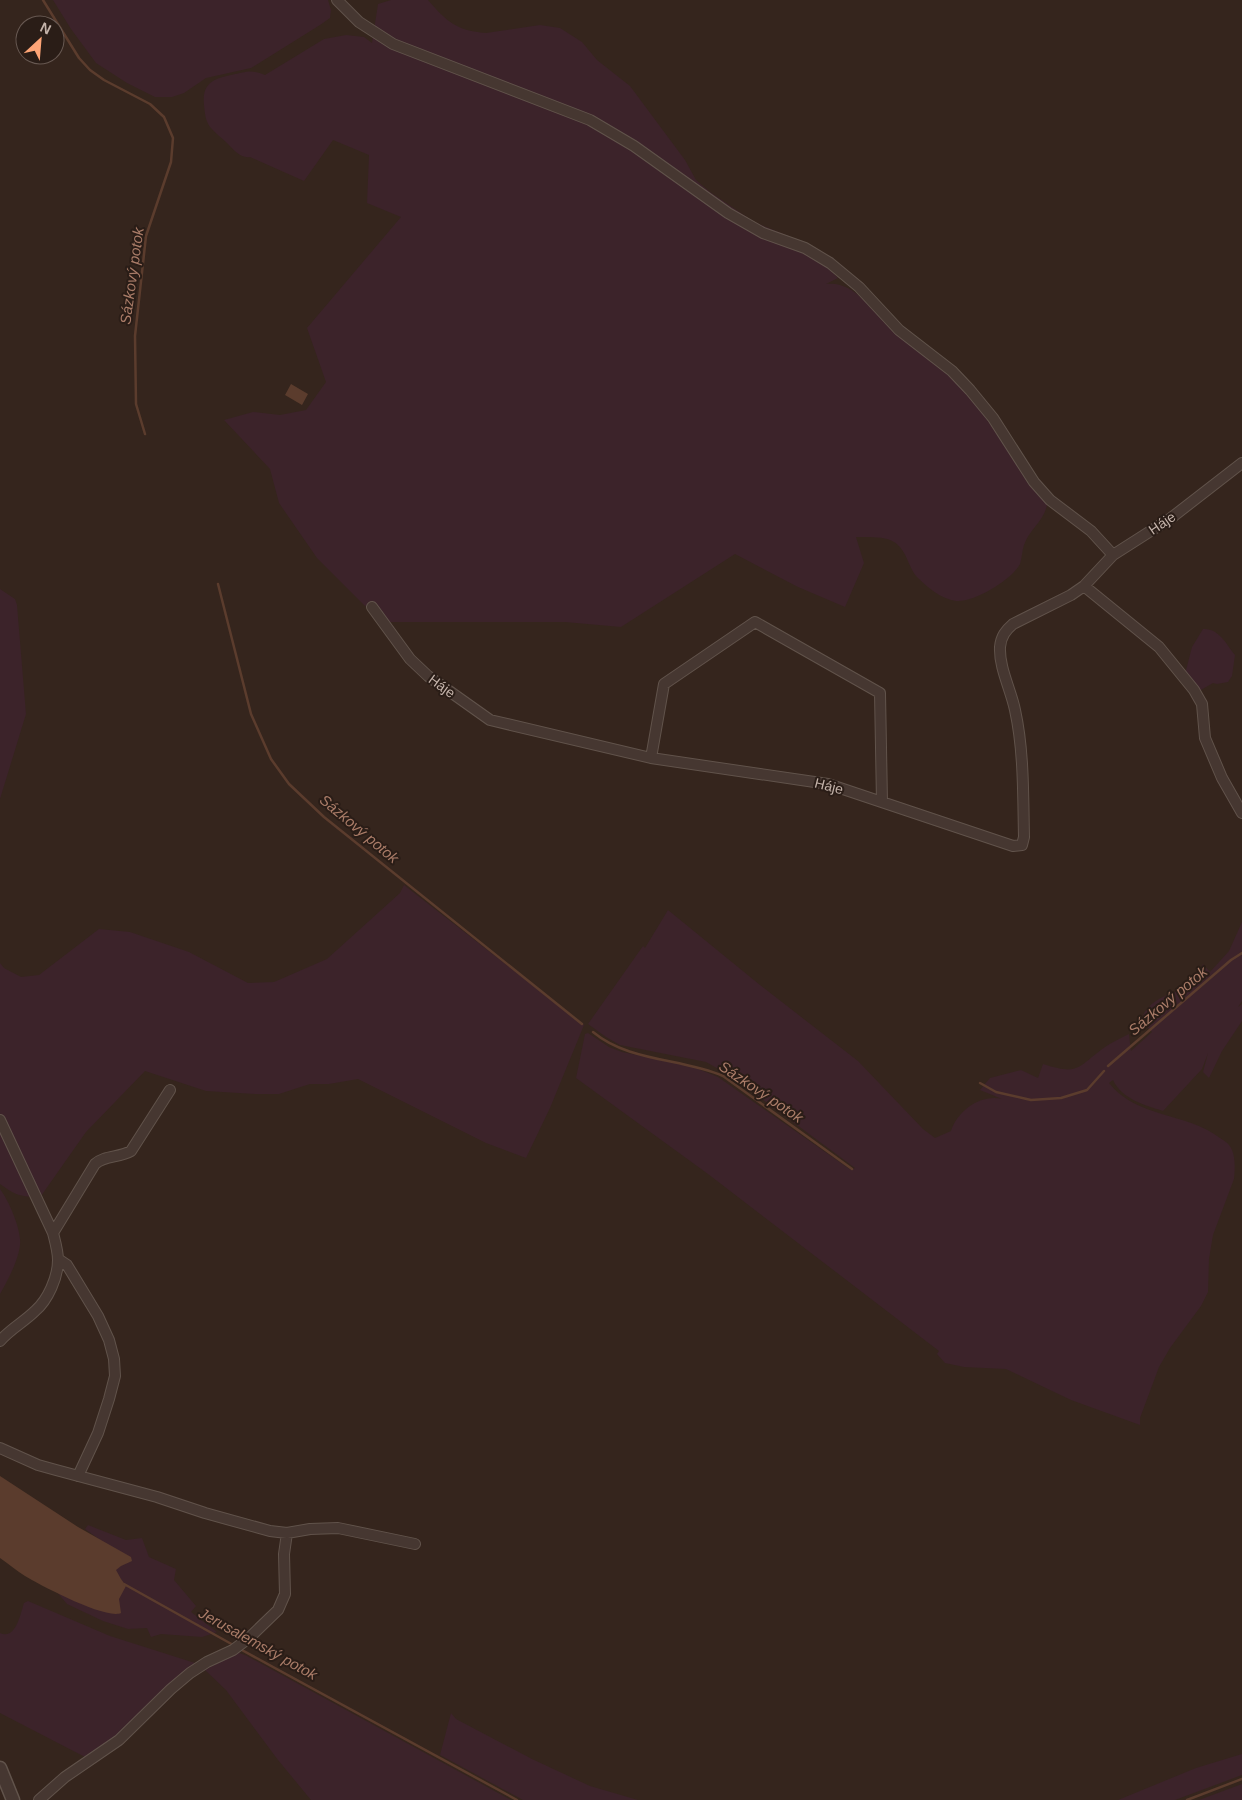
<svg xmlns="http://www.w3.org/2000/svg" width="1242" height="1800" viewBox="0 0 1242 1800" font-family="Helvetica,sans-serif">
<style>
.green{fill:#3c232a}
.water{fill:#5b3c2d}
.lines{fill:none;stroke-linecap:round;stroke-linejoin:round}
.stream{stroke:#5b3c2d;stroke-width:2.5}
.minor-casing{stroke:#61534b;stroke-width:12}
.tertiary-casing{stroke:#61534b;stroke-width:15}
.minor{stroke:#463731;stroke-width:10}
.tertiary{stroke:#463731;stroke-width:12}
.labels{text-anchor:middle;stroke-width:4;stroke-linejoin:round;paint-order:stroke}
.street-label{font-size:14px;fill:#c4b3aa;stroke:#2a1d17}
.water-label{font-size:15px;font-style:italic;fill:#aa7c68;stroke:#2a1d17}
</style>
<rect width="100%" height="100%" fill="#35251d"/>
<path class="green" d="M53 0H328L331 10 330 18 320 25 251 68 206 78 184 93 172 97H155L127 83 96 63 71 29Z
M391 0H428C446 21 457 31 486 33L540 25 560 28 582 42 597 60 630 86 685 160 696 180 710 192 754 222 803 242 838 278 826 284C854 280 871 310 889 327 901 337 912 347 924 356 938 368 953 377 965 391 995 427 1018 468 1047 505 1044 521 1029 530 1024 545 1022 551 1022 558 1020 564 1012 580 973 603 956 601 941 599 927 587 917 577 908 567 907 550 894 542 885 536 867 537 856 537L864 563 845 607 798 587 735 554 621 627 565 622H386L364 605 317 558 279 503 270 469 224 420 253 412 280 415 306 410 326 382 307 328 401 217 367 203 369 155 333 140 304 181 250 157C241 159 233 149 227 143 222 138 215 133 210 127 205 119 205 114 204 105 202 84 212 79 231 75 247 72 250 69 265 75L324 39 346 35 364 37 372 43 378 4Z
M0 589 15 599 17 605 26 714 0 799Z
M1203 629C1219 628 1226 644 1235 655L1232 676 1228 682 1217 684 1213 683 1199 691 1185 674 1192 647Z
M404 885 584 1025 550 1108 526 1158 486 1143 358 1079 329 1084H310L279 1094H255L206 1091 145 1071 86 1132 41 1196C22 1198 15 1195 0 1184V963L4 968 21 977 39 975 99 929 130 932 189 952 248 983 274 982 327 959 400 893Z
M668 910 760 985 858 1061 923 1129 935 1138 951 1131C958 1110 981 1094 1002 1099L980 1090 990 1078 1021 1070 1038 1078 1043 1064C1080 1076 1077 1067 1105 1047 1112 1042 1121 1038 1129 1034L1131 1051 1152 1032 1141 1020C1148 1000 1168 994 1187 988L1203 964 1210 972 1229 951 1242 922V1001L1238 1007 1242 1004V1021L1222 1051 1209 1078 1203 1072 1208 1053 1202 1069 1163 1111C1144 1105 1122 1099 1113 1080L1109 1083C1136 1118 1186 1112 1220 1138 1223 1140 1227 1142 1229 1145 1236 1153 1235 1169 1234 1179L1213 1235 1209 1259 1208 1292 1201 1306 1170 1348 1159 1367 1140 1418V1425L1071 1400 1006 1369 964 1367 945 1363 937 1354 939 1351 708 1174 576 1078 585 1034 588 1033 609 1047 622 1052 691 1066 718 1077 851 1170 855 1168 731 1076 706 1062 620 1045 606 1037 588 1024 643 946 645 948Z
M0 1189C9 1201 19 1225 20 1239 22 1254 7 1282 0 1294Z
M88 1525 126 1540 142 1538 149 1557 176 1569 174 1580 196 1606 191 1612 217 1632 202 1637 161 1634 151 1637 147 1628 128 1629 103 1621 67 1604 56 1591 114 1550 85 1529Z
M28 1601 110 1636 195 1663 197 1665 117 1738 86 1757 83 1756 0 1713V1633C16 1640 20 1615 24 1603Z
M237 1652 247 1656 511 1800H311L278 1760 226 1690 205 1670Z
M451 1713 456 1719 532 1759 590 1786 638 1800H523L440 1755Z
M1242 1754V1775L1175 1800H1118L1196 1768Z
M1242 1784V1800H1199Z"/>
<path class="water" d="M291 384 308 394 302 405 285 395Z
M0 1476 78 1527 131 1557 132 1561 121 1566 116 1570 121 1579 126 1586 119 1599 121 1613C106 1620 40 1585 25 1576 17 1571 9 1564 0 1558Z"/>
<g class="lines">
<path class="stream" d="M43 0 79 58 90 70 104 80 150 104 164 117 173 138 171 162 146 236 135 336 136 404 145 434
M218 584 251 714 271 759 289 784 324 817 582 1024
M593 1032C629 1062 681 1058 723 1076L852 1169
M1108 1066 1231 960 1242 953
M980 1083 996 1092 1031 1100 1061 1098 1087 1090 1104 1071
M124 1584 235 1646
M240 1649 517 1800
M1187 1800 1242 1779"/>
<g class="minor-casing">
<path id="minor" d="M337 0 359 22 393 44 590 120 634 146 728 213 763 233 805 248 830 263 859 287 899 330 952 371 970 390 993 418 1034 482 1050 500 1091 531 1113 555
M1084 586 1159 647 1194 690 1202 704 1205 738 1222 778 1242 813
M372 607 410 659 428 676 490 720 651 758 828 784 1013 846 1022 845 1024 837C1023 795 1024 751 1015 710 1011 690 999 668 1000 647 1001 636 1006 630 1013 624L1071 595 1084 586 1113 555 1171 518 1242 463
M651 758 664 684 755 622 880 693 882 802
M0 1120 53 1233
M58 1259 67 1265 98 1316 109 1340 114 1359 115 1376 109 1399 98 1433 78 1476
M0 1341C10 1329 24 1322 35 1311 48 1300 58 1277 58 1260 58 1251 55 1241 53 1233L95 1164C105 1155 119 1158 131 1151L170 1090
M0 1448 38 1465 56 1470 157 1497 205 1513 270 1531 287 1533 310 1529 338 1528 415 1544
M39 1800 65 1777 119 1740 171 1689 190 1673 207 1662 233 1650 249 1638 278 1610 285 1594 284 1554 287 1533"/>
</g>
<g class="tertiary-casing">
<path id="tertiary" d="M0 1768 13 1800"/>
</g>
<use href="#minor" class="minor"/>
<use href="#tertiary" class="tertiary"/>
</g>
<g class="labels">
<g class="street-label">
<text transform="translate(1162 523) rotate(-34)" y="5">Háje</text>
<text transform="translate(442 686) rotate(36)" y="5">Háje</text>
<text transform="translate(829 786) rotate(14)" y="5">Háje</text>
</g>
<g class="water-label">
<text transform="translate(132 276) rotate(-82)" y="5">Sázkový potok</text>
<text transform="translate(359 829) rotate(40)" y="5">Sázkový potok</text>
<text transform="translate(1168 1001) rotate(-40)" y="5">Sázkový potok</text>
<text transform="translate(761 1092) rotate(34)" y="5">Sázkový potok</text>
<text transform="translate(258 1644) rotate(29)" y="5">Jerusalemský potok</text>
</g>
</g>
<g transform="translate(40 40) rotate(26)"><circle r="24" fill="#2a1d17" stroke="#685952"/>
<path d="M0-4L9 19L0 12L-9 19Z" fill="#fda476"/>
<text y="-8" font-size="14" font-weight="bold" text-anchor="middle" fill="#c4b3aa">N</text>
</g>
</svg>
